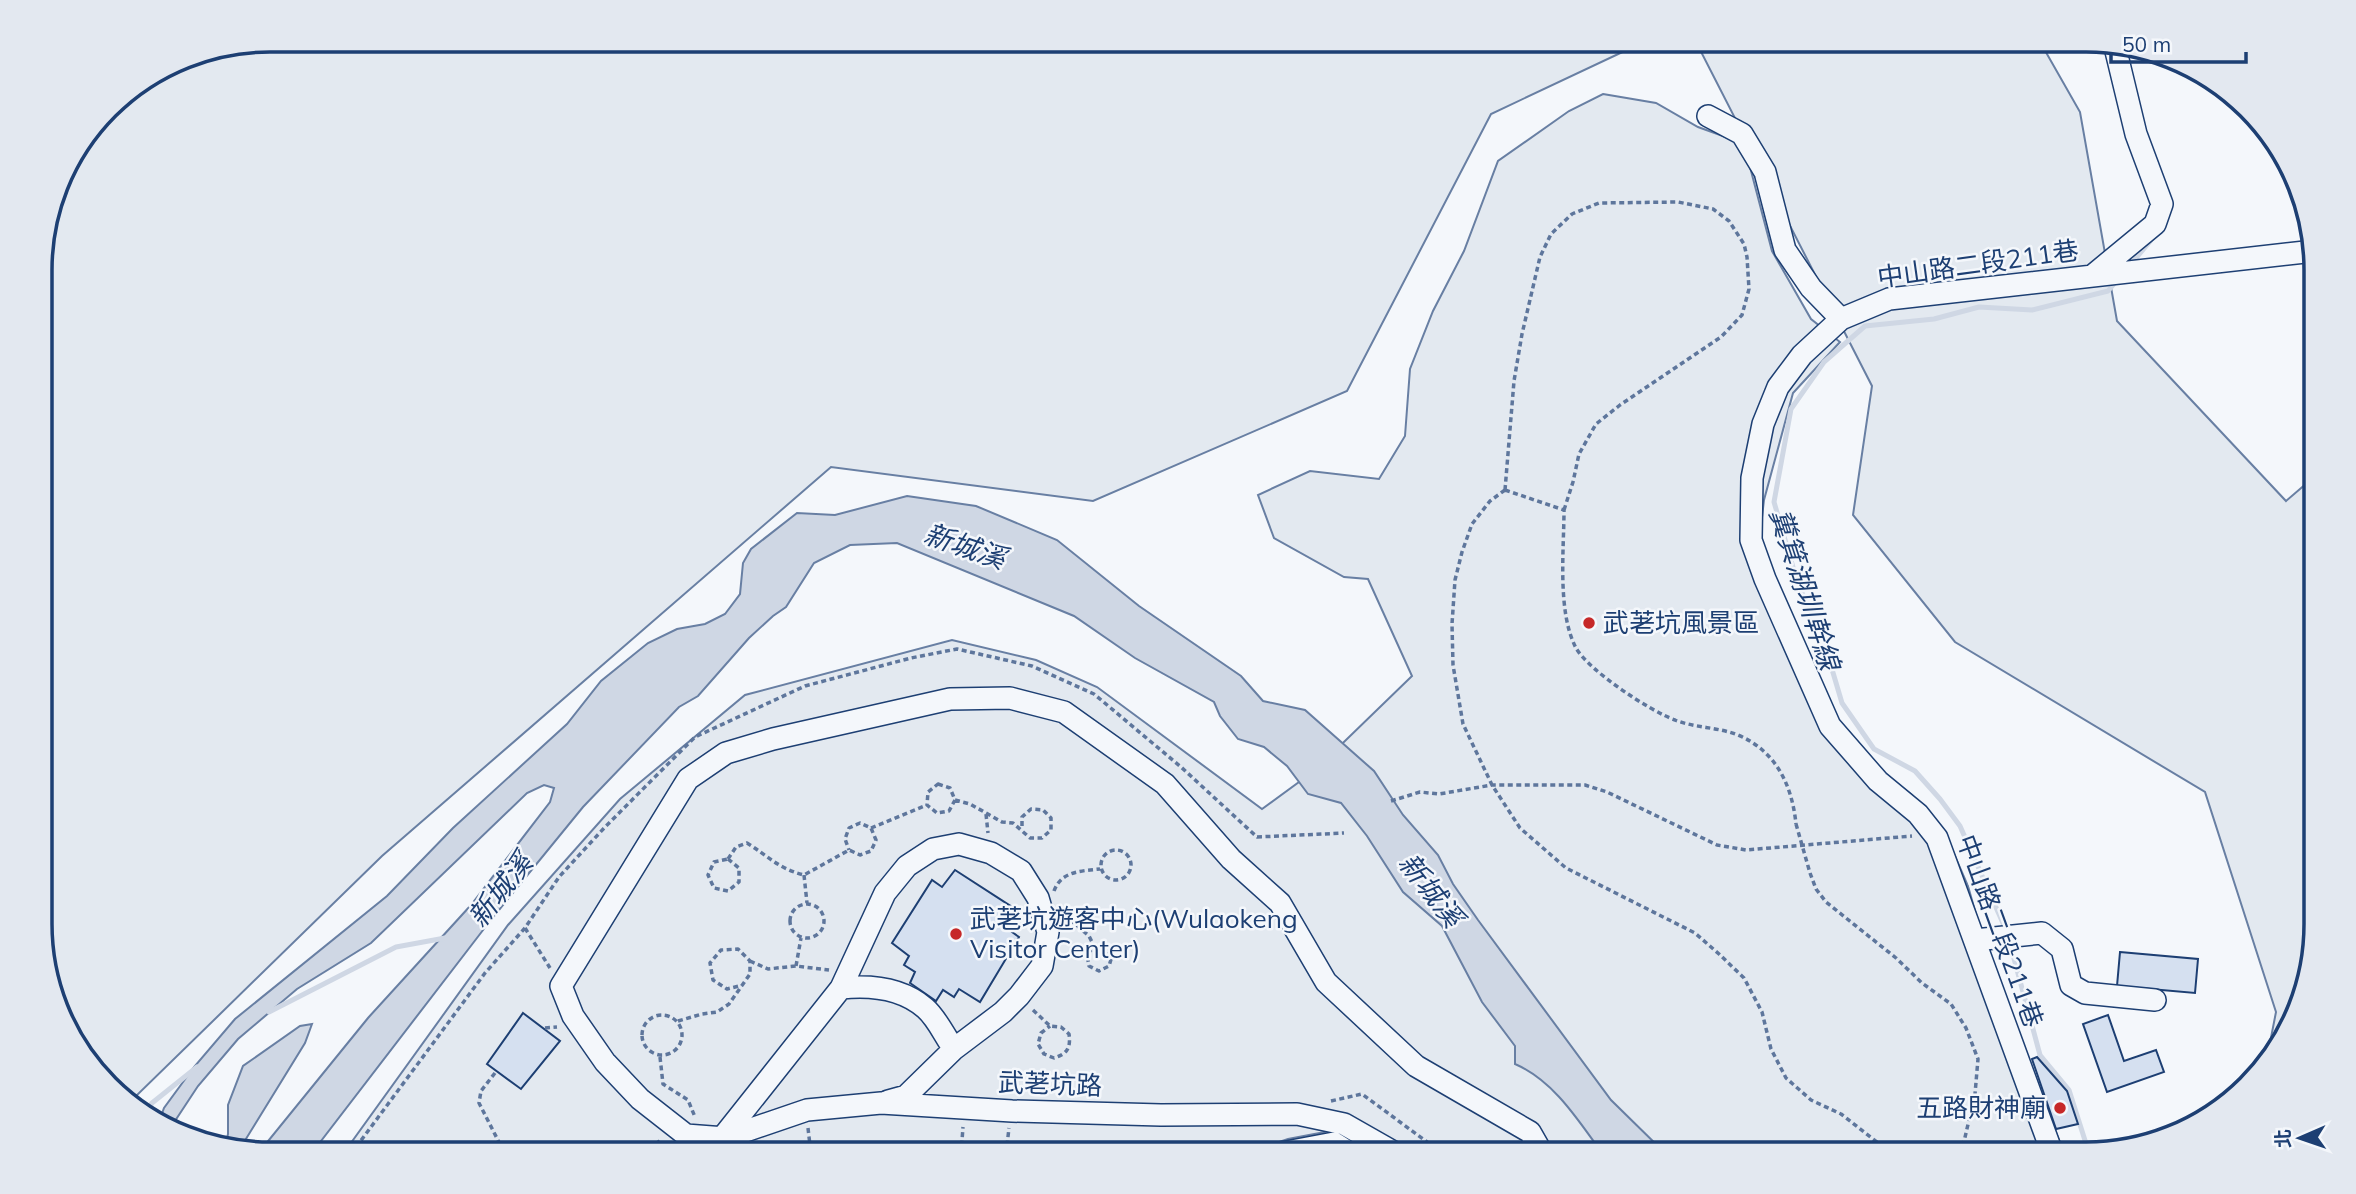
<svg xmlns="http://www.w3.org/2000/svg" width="2356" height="1194" viewBox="0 0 2356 1194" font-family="Mulish,'Noto Sans TC',sans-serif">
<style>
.green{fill:#e3e9f0;stroke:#687fa3;stroke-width:2}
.water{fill:#cfd7e4;stroke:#687fa3;stroke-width:2}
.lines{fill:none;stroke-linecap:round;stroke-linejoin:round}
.stream{stroke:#cfd7e4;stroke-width:5}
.building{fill:#d5e0f0;stroke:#1d3f73;stroke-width:2}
.minor-casing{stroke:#1d3f73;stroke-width:24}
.path{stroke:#5e769c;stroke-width:3.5;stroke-dasharray:5 3.5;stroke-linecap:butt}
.minor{stroke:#f4f7fb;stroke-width:21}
.path-bridge{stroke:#5e769c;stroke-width:3.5;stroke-dasharray:5 3.5;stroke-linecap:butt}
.poi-dot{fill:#c62828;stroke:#f4f7fb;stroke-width:2.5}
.labels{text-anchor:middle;stroke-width:5;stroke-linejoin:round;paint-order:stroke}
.street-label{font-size:26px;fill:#1d3f73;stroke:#f4f7fb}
.poi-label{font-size:26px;fill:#1d3f73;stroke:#f4f7fb;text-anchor:start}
.water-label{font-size:28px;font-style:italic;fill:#1d3f73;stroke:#f4f7fb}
.rim{fill:none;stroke:#1d3f73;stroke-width:3.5}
</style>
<rect width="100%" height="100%" fill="#f4f7fb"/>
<path class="green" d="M270 40H1648L1491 114 1347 391 1093 501 831 467 382 856 132 1100 88 1063 42 954 41 255 64 168 118 98 183 58Z
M1695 40H2039L2080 112 2117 321 2286 501 2314 477 2316 924 2292 1025 2268 1053 2276 1012 2205 792 1955 642 1853 515 1872 386Z
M1603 94 1656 103 1698 127 1734 140 1750 167 1772 251 1811 319 1840 342 1793 393 1764 500 1759 543 1838 722 1862 757 1912 795 1945 833 1968 886 1987 953 2064 1153H1366L1335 1130 1288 1139 1246 1153 343 1154 508 925 620 799 745 695 952 640 1036 660 1097 687 1262 809 1314 771 1412 676 1368 579 1344 577 1274 538 1258 495 1310 471 1379 479 1405 436 1410 369 1433 311 1464 251 1498 161 1569 111Z"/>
<path class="water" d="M907 496 976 506 1057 540 1139 606 1241 676 1263 701 1305 710 1374 771 1403 815 1438 855 1453 884 1478 920 1611 1100 1665 1153H1602C1578 1120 1554 1081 1515 1064V1046L1482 1002 1442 926 1403 892 1367 836 1341 803 1308 794 1287 766 1264 747 1238 739 1220 716 1214 702 1135 658 1074 616 897 543 850 545 814 563 786 607 773 616 749 638 698 696 679 707 583 807 490 921 311 1154H270L260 1151 368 1018 471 905 550 802 554 788 544 785 527 793 371 943 297 989 238 1039 198 1086 169 1130 159 1122 164 1108 194 1067 235 1019 387 896 453 828 567 724 601 681 648 643 677 629 705 624 725 614 740 594 743 563 751 549 797 513 835 515Z
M312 1024 305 1043 241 1147 226 1144 228 1134V1105L243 1066 300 1026Z"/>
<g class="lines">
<path class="stream" d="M2131 264 2152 239
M2006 930 1960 826 1940 799 1915 771 1874 749 1842 703 1826 649 1797 581 1774 502 1791 409 1824 362 1865 326 1934 319 1979 307 2032 310 2108 291 2118 279
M2009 940 2040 1055 2069 1090 2089 1153
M269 1012 396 947 445 938
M146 1112 152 1103 197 1067"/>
</g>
<path class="building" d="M955 870 1023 914 1012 932 1019 937 980 1002 959 989 954 997 943 990 936 1001 910 983 915 972 904 965 909 956 892 943 932 880 942 887Z
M2120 952 2198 959 2195 993 2117 986Z
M523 1013 560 1041 521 1089 487 1064Z
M2108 1015 2124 1061 2156 1050 2164 1072 2107 1092 2083 1024Z
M2037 1057 2067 1091 2078 1124 2056 1129 2032 1059Z"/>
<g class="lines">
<g class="minor-casing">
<path id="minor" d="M1708 116 1742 134 1765 172 1785 250 1811 288 1841 319
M2092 276 2155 224 2162 204 2136 134 2115 47
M1975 940 2042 933 2062 949 2071 985 2085 993 2155 1000
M888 1101 906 1096 954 1049
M725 1138H722L841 988 885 893 907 866 933 849 959 844 991 853 1021 871 1038 898 1048 932 1042 966 1019 996 1003 1012 954 1049C945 1037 937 1018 925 1008 902 988 870 985 841 988
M1281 1153 1334 1143 1350 1153
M2056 1153 2050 1147 1937 838 1918 814 1878 781 1830 726 1765 579 1751 540 1752 478 1763 424 1778 387 1802 355 1841 319 1889 299 2314 251
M706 1154 725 1138 807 1110 881 1103 1012 1111 1161 1115 1297 1114 1344 1124 1395 1153
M723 1154 725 1138 686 1135 640 1099 605 1062 573 1016 561 986 688 779 726 753 773 739 950 699 1010 698 1064 712 1165 784 1231 859 1280 903 1326 982 1416 1066 1530 1132 1542 1153"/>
</g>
<path class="path" d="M1505 490 1490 501 1472 524 1462 552 1455 580 1452 624 1453 665 1463 724 1492 785 1520 828 1566 868 1695 933 1719 954 1744 978 1762 1012 1771 1049 1786 1078 1811 1100 1841 1114 1891 1153
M1505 490 1514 381 1522 334 1540 257 1551 234 1572 214 1599 203 1678 202 1713 209 1729 221 1744 244 1747 257 1749 289 1742 315 1721 337 1620 405 1596 424 1579 454 1573 482 1564 510
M1505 490 1564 510C1564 550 1557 612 1576 648 1589 671 1650 711 1675 720 1695 728 1718 727 1738 735 1776 751 1792 785 1796 824
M938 784 950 788 955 800 949 811 937 813 927 805 928 792Z
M955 800 970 804 1002 822 1013 823 1030 838H1042L1051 830V818L1043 810 1031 809 1022 817V829
M1391 801 1420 792 1439 794 1492 785H1585L1607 792 1717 845 1746 850 1912 836
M986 814 988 833
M871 828 927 805
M1101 865a15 15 0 1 1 30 0a15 15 0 1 1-30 0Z
M728 859 736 847 747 843C768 856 779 869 804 875L849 850 860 855 871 851 876 840 871 828 860 823 849 828 845 839 849 850
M728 859 739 868V882L728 891 714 888 708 875 714 862Z
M1810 873 1816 889 1826 902 1896 958 1922 983 1951 1004 1966 1028 1978 1059 1975 1094 1963 1146 1967 1153
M804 875 807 903
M1054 891C1061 871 1081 871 1100 869
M790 921a17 17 0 1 1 34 0a17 17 0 1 1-34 0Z
M1064 914 1089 936 1094 946
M525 928 550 968
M1094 946 1105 947 1112 956 1109 966 1099 971 1089 966 1087 955Z
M750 961 768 969 796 966 829 970
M796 966 801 938
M1033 1010 1050 1026 1061 1027 1069 1034C1071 1048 1067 1054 1054 1058L1044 1054 1038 1044 1041 1033 1050 1026
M642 1035a20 20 0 1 1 40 0a20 20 0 1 1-40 0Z
M678 1021 702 1014 717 1012 729 1004 750 974V961L738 949 721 950 710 963 713 980 727 989 743 985
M545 1028 557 1027
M660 1057 663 1084 688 1100 695 1117
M495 1073 481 1091 479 1103 505 1154
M1331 1101 1362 1094 1442 1153
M808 1128 811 1154
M351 1154 485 973 525 928 559 877 606 826 695 737 805 686 911 658 957 649 1032 666 1094 694 1181 767 1257 837 1344 833
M642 1154 661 1140
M961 1154 963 1127
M1006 1154 1009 1128"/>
<use href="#minor" class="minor"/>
<path class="path-bridge" d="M1796 824 1810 873"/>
</g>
<g class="poi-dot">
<circle cx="1589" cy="623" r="7"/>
<circle cx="956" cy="934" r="7"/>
<circle cx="2060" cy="1108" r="7"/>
</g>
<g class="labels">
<g class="street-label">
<text transform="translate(1978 264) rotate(-8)" y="9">中山路二段211巷</text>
<text transform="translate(2000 931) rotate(70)" y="9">中山路二段211巷</text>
<text transform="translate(1050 1084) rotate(2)" y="9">武荖坑路</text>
</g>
<g class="poi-label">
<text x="1603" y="632">武荖坑風景區</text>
<text x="970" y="928">武荖坑遊客中心(Wulaokeng<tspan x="970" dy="30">Visitor Center)</tspan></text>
<text x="2046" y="1117" text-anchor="end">五路財神廟</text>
</g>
<g class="water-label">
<text transform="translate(965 546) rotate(19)" y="10">新城溪</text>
<text transform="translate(1805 589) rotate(72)" y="10">糞箕湖圳幹線</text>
<text transform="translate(500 890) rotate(-52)" y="10">新城溪</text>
<text transform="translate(1431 890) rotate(52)" y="10">新城溪</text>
</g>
</g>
<path d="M0 0H2356V1194H0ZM270 52H2086A218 218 0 0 1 2304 270V924A218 218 0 0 1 2086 1142H270A218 218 0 0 1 52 924V270A218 218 0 0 1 270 52Z" fill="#e3e8f0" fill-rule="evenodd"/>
<path class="rim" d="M270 52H2086A218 218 0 0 1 2304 270V924A218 218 0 0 1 2086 1142H270A218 218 0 0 1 52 924V270A218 218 0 0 1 270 52Z"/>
<g transform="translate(2300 1138) rotate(268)" stroke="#f4f7fb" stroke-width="5" paint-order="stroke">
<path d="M0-5L12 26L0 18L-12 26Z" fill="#1d3f73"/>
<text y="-10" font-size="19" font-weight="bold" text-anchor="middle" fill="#1d3f73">北</text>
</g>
<path d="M2111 52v10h135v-10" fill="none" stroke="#1d3f73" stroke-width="3.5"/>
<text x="2122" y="52" font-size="21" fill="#1d3f73" stroke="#f4f7fb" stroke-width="5" paint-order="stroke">50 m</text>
</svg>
